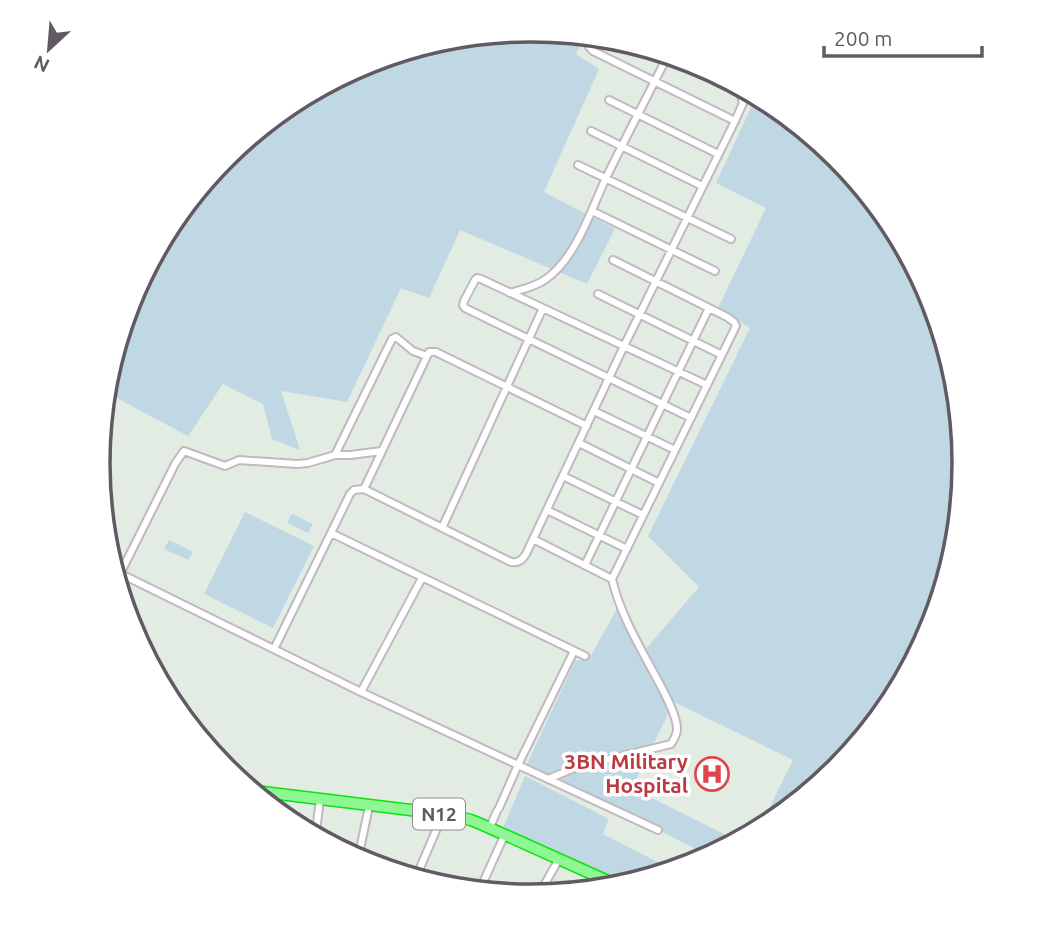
<svg xmlns="http://www.w3.org/2000/svg" width="1062" height="927" viewBox="0 0 1062 927" font-family="Ubuntu,sans-serif">
<style>
.green{fill:#bfd8e3}
.lines{fill:none;stroke-linecap:round;stroke-linejoin:round}
.minor-casing{stroke:#c0b9c0;stroke-width:10}
.highway-casing{stroke:#0be30c;stroke-width:13}
.minor{stroke:#fff;stroke-width:6}
.highway{stroke:#8ef794;stroke-width:10}
.labels{text-anchor:middle;stroke-width:7;stroke-linejoin:round;paint-order:stroke}
.shield{fill:#fff;stroke:#908c91;stroke-width:2}
.shield-label{font-size:19px;font-weight:bold;fill:#615a62}
.health-label{font-size:21px;font-weight:bold;fill:#be3a42;stroke:#fff;text-anchor:end}
.rim{fill:none;stroke:#615a62;stroke-width:3.5}
</style>
<rect width="100%" height="100%" fill="#e2ece3"/>
<path class="green" d="M531 30 582 40 576 54 599 69 544 192 615 229 587 284 460 230 429 298 401 288 347 402 281 391 300 450 272 439 263 404 223 384 188 436 111 395 130 297 225 157 365 63Z
M754 101 838 157 932 298 965 464 932 630 837 770 764 819 793 760 674 702 632 788 734 839 710 856 527 764 575 661 590 657 618 607 645 650 699 587 648 536 750 328 718 308 766 208 716 183Z
M245 512 314 546 273 628 204 594Z
M292 514 313 524 308 533 287 523Z
M169 540 193 552 188 560 164 549Z
M525 776 609 819 603 834 671 869 617 880 503 828Z"/>
<g class="lines">
<g class="minor-casing">
<path id="minor" d="M589 41V47L593 51 735 121
M609 100 718 154
M591 131 702 186
M578 165 731 239
M592 211 715 271
M510 293C523 289 535 287 546 279 576 258 591 210 606 178 626 137 647 97 667 57
M598 294 722 355
M594 411 675 450
M691 418 465 308 463 305 464 301 475 280 477 278 481 279 707 385
M579 443 659 483
M335 455 392 339 396 337 413 351 427 356
M563 476 643 515
M364 489 429 352H436L444 356 587 426
M547 510 627 549
M442 528 543 308
M331 533 350 494 354 490 364 489 511 562C519 563 522 560 526 554L624 346 735 121 743 103 740 92
M533 539 612 579
M585 565 709 308
M119 573 361 692 518 765 499 808
M120 574 175 464 184 451 225 466 239 460 297 464 308 463 335 455H350L382 451
M274 649 331 533 585 656
M574 651 518 765 658 830
M361 692 422 578
M548 779 577 767 671 744C674 739 677 735 677 729 677 715 664 692 657 679 640 647 620 614 612 579L736 326 734 322 727 317 613 260
M490 827 497 811
M316 831 320 800
M358 859 369 806
M417 875 443 814
M481 887 505 834
M538 896 559 859"/>
</g>
<g class="highway-casing">
<path id="highway" d="M255 791 443 814 471 820 483 825 610 882"/>
</g>
<use href="#minor" class="minor"/>
<use href="#highway" class="highway"/>
</g>
<defs>
<g id="hospital-ring" transform="scale(1.75)"><circle r="9.5" fill="#fff" stroke="#e0444e" stroke-width="1.5"/><path d="M-5-5h3v3.5h4V-5h3V5h-3V1.5h-4V5h-3Z" fill="#e0444e"/></g>
</defs>
<g fill-rule="evenodd">
<use href="#hospital-ring" x="712" y="774"/>
</g>
<g class="labels">
<rect class="shield" x="413" y="798.5" width="52" height="31" rx="5"/>
<g class="shield-label">
<text x="439" y="821">N12</text>
</g>
<g class="health-label">
<text x="688" y="769">3BN Military<tspan x="688" dy="24">Hospital</tspan></text>
</g>
</g>
<path d="M0 0H1062V927H0ZM110 463a421 421 0 1 1 842 0a421 421 0 1 1-842 0Z" fill="#fff" fill-rule="evenodd"/>
<path class="rim" d="M110 463a421 421 0 1 1 842 0a421 421 0 1 1-842 0Z"/>
<g transform="translate(49 49) rotate(206)" stroke="#ffffff" stroke-width="5" paint-order="stroke">
<path d="M0-5L12 26L0 18L-12 26Z" fill="#615a62"/>
<text y="-10" font-size="19" font-weight="bold" text-anchor="middle" fill="#615a62">N</text>
</g>
<path d="M824 46v10h158v-10" fill="none" stroke="#615a62" stroke-width="3.5"/>
<text x="834" y="46" font-size="21" fill="#615a62" stroke="#ffffff" stroke-width="5" paint-order="stroke">200 m</text>
</svg>
